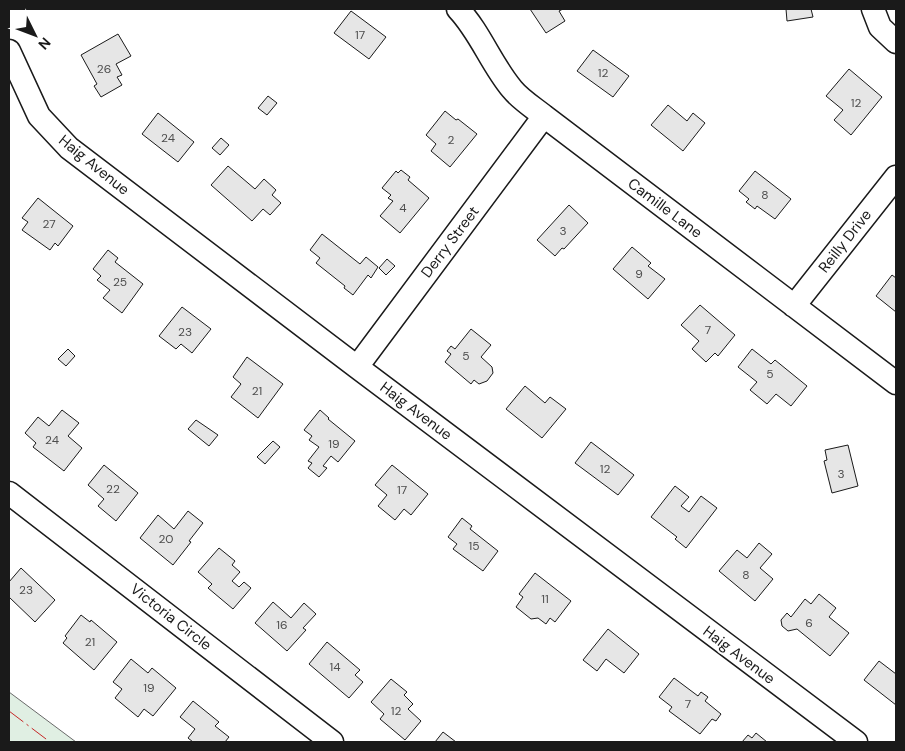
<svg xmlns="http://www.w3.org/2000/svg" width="905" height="751" viewBox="0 0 905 751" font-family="'DM Sans',sans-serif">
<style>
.green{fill:#e0efe3;stroke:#6a6a6a}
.building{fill:#e6e6e6;stroke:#1a1a1a}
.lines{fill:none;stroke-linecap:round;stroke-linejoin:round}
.minor-casing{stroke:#1a1a1a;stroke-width:25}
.minor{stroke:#fff;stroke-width:22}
.power{stroke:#c62828;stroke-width:1;stroke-dasharray:18 4 2.5 4;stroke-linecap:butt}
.labels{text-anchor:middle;stroke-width:4;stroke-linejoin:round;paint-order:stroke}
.number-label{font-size:12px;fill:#4d4d4d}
.street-label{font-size:15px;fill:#1a1a1a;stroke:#fff}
</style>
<rect width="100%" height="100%" fill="#fff"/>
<path class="green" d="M9 692 76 742H9Z"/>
<path class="building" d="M530 9H563L559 11 565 21 546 33Z
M786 9H811L813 17 787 21Z
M351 11 386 37 369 59 334 33Z
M118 34 131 56 116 64 122 75 117 77 122 85 101 97 94 86 97 84 81 55Z
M593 50 629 76 613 97 577 71Z
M849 69 882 97 851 135 834 120 843 110 826 96Z
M268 96 277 103 267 115 258 108Z
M668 105 687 121 693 113 705 123 683 151 651 125Z
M445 111 456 120 458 119 477 134 450 167 431 151 436 144 426 135Z
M158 113 194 142 178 162 142 134Z
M221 138 229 145 220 155 212 148Z
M228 166 255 189 264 179 276 190 272 195 281 203 270 215 263 209 252 221 211 185Z
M401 170 410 177 408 180 429 198 400 233 380 216 393 201 388 198 391 195 382 188 396 171 398 173Z
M755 171 791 199 775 219 757 206 755 209 746 202 749 199 739 191Z
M38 198 73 226 58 246 55 243 50 250 22 230 28 222 22 218Z
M569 205 588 223 564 249 562 248 555 256 537 240Z
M322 234 360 264 366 257 378 267 371 278 368 275 353 295 344 288 345 286 316 263 320 258 310 250Z
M632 247 651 263 648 266 665 279 648 299 613 269Z
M108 250 118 258 115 262 143 284 122 313 103 298 110 290 97 280 101 276 93 269Z
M387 259 395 266 386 275 379 268Z
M892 275 896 278V312L876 296Z
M700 305 735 335 718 356 715 353 706 362 692 349 699 341 681 325Z
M182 307 211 329 192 353 181 344 176 349 159 336Z
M471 329 491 345 481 357 492 367 493 373 487 381 479 384 474 380 471 384 445 362 451 354 447 351 451 346 455 349Z
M68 349 75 356 66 366 58 359Z
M752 349 771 364 775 360 807 386 791 406 776 394 767 404 750 390 757 382 738 367Z
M247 357 283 384 258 418 231 397 241 384 233 377Z
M525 386 545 403 550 397 566 409 542 438 506 409Z
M62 410 79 423 68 436 82 448 64 471 33 447 36 443 25 433 38 417 49 426Z
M320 410 329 418 328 419 355 441 338 462 331 456 323 466 327 468 319 477 308 468 312 463 308 461 319 447 309 440 312 436 304 430Z
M196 420 218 435 209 446 188 429Z
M273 441 280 447 265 464 257 457Z
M591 442 634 475 618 495 575 463Z
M848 445 858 486 832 493 824 461 827 460 825 450Z
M104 465 138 493 116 521 98 506 104 499 88 485Z
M392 465 428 494 411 515 404 509 395 520 378 506 387 495 375 485Z
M675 486 689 497 681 506 689 512 701 496 717 508 686 548 675 539 677 537 651 517Z
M188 511 203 523 189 541 191 542 173 565 140 538 158 515 174 529Z
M462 518 472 526 470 529 498 551 483 571 453 549 457 544 448 537Z
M759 543 772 554 760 568 773 579 755 601 719 571 737 550 747 558Z
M219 548 235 561 232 565 240 572 232 581 239 587 244 582 251 588 233 609 208 588 212 584 198 572Z
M21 568 55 600 35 622 9 597V582Z
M535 573 571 601 555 622 550 618 546 624 538 618 531 619 516 607 523 597 519 594Z
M819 594 836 608 829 617 849 633 830 656 797 629 788 631 782 626 781 620 787 613 791 617 805 599 811 604Z
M273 602 291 618 304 603 316 614 303 628 306 630 287 651 255 623Z
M81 615 90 622 91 620 117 642 94 670 63 643 67 638 65 636Z
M608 629 639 654 624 673 606 659 597 671 583 660Z
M327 642 360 670 355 675 363 682 349 698 309 664Z
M131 659 148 673 152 668 176 688 153 716 144 709 138 717 115 698 122 689 113 682Z
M879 661 896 674V705L864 680Z
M674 678 698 696 701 692 708 697 705 701 721 714 716 721 712 719 700 734 669 711 672 707 659 697Z
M391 679 407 692 404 695 413 704 408 709 421 721 405 740 380 719 384 714 371 702Z
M193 701 219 722 215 726 229 737 225 742H193L188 738 195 729 180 717Z
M443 732 456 742H435Z
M756 733 767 742H742L748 735 752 738Z"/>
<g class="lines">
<g class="minor-casing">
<path id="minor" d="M458 9C480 32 491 64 512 89 520 99 534 108 544 116L896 383
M873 9 880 27 896 42
M9 51 39 116 69 148 357 367 856 742
M794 306 896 177
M357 367 544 116
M9 493 332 742"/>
</g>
<use href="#minor" class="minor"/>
<path class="power" d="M9 711 50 742"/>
</g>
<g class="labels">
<g class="number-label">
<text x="360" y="39">17</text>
<text x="104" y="73">26</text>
<text x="603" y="77">12</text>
<text x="856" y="107">12</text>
<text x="168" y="142">24</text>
<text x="451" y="144">2</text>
<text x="765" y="199">8</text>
<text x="403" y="212">4</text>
<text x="49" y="228">27</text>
<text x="563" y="235">3</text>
<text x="639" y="278">9</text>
<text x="120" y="286">25</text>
<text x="708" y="334">7</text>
<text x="185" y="336">23</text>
<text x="466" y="360">5</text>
<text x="770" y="378">5</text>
<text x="257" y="395">21</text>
<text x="52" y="444">24</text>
<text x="334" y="448">19</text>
<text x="605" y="473">12</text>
<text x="841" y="478">3</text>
<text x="113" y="493">22</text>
<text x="402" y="494">17</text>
<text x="166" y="543">20</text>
<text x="474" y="550">15</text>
<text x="746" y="579">8</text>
<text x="26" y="594">23</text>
<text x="545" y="603">11</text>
<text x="809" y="627">6</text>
<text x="282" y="629">16</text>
<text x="90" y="646">21</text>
<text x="335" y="671">14</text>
<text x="149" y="692">19</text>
<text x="688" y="708">7</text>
<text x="396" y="715">12</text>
</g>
<g class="street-label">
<text transform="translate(94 165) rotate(39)" y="5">Haig Avenue</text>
<text transform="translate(665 208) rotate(37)" y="5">Camille Lane</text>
<text transform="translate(845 241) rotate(-52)" y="5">Reilly Drive</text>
<text transform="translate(450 242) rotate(-53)" y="5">Derry Street</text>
<text transform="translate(416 411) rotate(37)" y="5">Haig Avenue</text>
<text transform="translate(171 617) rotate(38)" y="5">Victoria Circle</text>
<text transform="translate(739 655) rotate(37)" y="5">Haig Avenue</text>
</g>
</g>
<rect width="905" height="751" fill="none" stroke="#1a1a1a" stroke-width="20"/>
<g transform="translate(35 35) rotate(132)" stroke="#ffffff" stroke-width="4" paint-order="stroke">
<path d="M0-4L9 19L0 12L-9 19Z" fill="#1a1a1a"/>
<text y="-8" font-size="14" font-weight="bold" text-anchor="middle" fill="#1a1a1a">N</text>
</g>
</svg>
